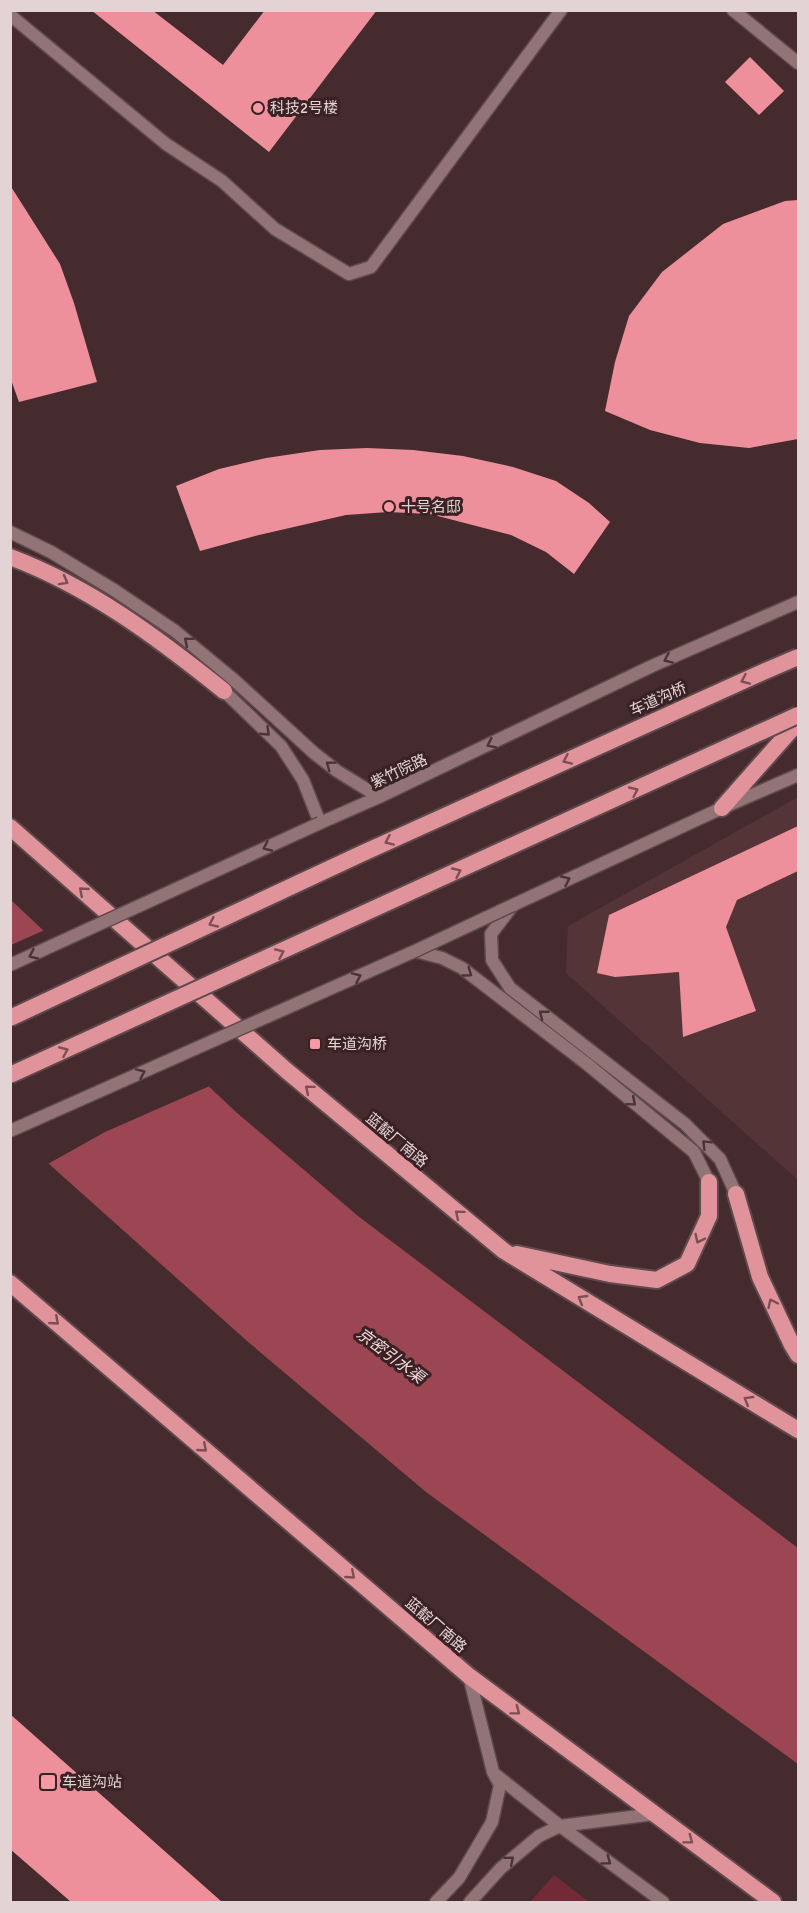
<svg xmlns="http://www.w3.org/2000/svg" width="809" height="1913" viewBox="0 0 809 1913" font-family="Signika,'Noto Sans SC',sans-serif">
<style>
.built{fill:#553437}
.green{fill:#722a36}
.water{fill:#9b4652}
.pier{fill:#452b2e}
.building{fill:#ee909b}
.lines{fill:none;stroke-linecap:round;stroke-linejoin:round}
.minor-casing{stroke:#5f494b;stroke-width:15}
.tertiary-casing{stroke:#5f494b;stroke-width:15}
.trunk-casing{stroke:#5f494b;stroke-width:20}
.minor{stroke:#927476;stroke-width:12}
.tertiary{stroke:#927476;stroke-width:12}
.trunk{stroke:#e1939b;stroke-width:16}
.tertiary-bridge-casing{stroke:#5f494b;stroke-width:15;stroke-linecap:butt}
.trunk-bridge-casing{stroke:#5f494b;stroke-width:20;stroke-linecap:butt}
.tertiary-bridge{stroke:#927476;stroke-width:12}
.trunk-bridge{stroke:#e1939b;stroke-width:16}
.oneway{stroke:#7d4f54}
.oneway2{stroke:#4c3234}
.poi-dot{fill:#f49aa4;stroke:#3a2224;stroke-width:2}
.labels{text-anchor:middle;stroke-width:6;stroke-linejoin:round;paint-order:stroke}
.poi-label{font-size:15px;fill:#e4d3d4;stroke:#3a2224;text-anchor:start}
.street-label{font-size:15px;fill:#e4d3d4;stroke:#3a2224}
.water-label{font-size:16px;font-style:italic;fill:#f3d9db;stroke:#3a2224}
</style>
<rect width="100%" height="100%" fill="#452b2e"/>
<path class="built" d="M798 797V1180L566 973 568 926Z"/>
<path class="green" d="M554 1875 589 1902H530Z"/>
<path class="water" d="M10 899 236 1112 358 1216 798 1548V1764L426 1492 247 1341 11 1130Z"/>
<path class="pier" d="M47 929 212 1085 105 1132 46 1165 10 1134 11 945Z"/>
<path class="building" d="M91 10H152L223 65 265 10H377L269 152Z
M750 57 784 91 759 115 725 82Z
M10 185 60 264 74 303 97 382 19 402 10 377Z
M798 200V439L749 448 700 443 650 430 605 411 615 362 629 316 662 272 723 224 785 201Z
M367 448 413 450 463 456 513 467 556 481 589 503 610 522 574 574 546 552 511 535 430 514 388 512 346 515 259 535 200 551 176 486 219 469 266 458 320 450Z
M798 826V871L737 900 726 927 756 1011 683 1037 679 972 615 977 597 973 609 915Z
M10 1714 222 1902H71L10 1849Z"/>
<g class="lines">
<g class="minor-casing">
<path id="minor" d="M733 10 798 63
M10 15 166 144 222 181 275 229 349 274 371 267 561 10"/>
</g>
<g class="tertiary-casing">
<path id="tertiary" d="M10 532 51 552 114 590 175 631 233 679 314 753 337 771 379 797
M224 691 281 746 303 780 320 823 379 797 652 666 798 602
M415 951 442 958 462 968 587 1064 694 1152 709 1182
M736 1194 720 1159 685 1124 510 988 492 960 491 934 513 905 722 808 798 775
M496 1775 560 1826 663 1902
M436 1902 459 1878 492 1822 500 1785 493 1772 469 1676
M470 1902 501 1868 539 1836 560 1826 654 1814"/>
</g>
<g class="trunk-casing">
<path id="trunk" d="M10 557C90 587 158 638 224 691
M722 808 798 722
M10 827 287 1071 504 1251 798 1430
M736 1194 760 1277 792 1345 798 1355
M517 1254 610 1274 657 1280 687 1264 709 1216V1182
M10 1283 469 1676 773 1902"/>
</g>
<use href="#minor" class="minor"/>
<use href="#tertiary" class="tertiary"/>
<use href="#trunk" class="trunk"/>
<g class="tertiary-bridge-casing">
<path id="tertiary-bridge" d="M10 965 320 823
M10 1131 415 951 513 905"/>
</g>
<g class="trunk-bridge-casing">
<path id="trunk-bridge" d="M10 1018 363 853 763 672 798 657
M10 1075 798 715"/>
</g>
<use href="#tertiary-bridge" class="tertiary-bridge"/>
<use href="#trunk-bridge" class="trunk-bridge"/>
</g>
<defs><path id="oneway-chevron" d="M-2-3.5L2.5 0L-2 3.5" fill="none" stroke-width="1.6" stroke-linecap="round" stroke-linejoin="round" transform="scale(1.5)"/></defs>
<g class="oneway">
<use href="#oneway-chevron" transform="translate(64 581) rotate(29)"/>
<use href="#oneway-chevron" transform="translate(745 680) rotate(156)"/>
<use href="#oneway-chevron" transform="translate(567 760) rotate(156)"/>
<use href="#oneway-chevron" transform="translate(634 791) rotate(-25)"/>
<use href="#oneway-chevron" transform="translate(389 841) rotate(156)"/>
<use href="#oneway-chevron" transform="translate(457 872) rotate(-25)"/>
<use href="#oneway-chevron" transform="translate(83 891) rotate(-139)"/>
<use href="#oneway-chevron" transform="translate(213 923) rotate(155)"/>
<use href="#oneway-chevron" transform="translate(280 953) rotate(-24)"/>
<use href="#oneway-chevron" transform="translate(64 1051) rotate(-24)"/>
<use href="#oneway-chevron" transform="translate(309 1089) rotate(-140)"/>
<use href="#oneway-chevron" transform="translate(459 1214) rotate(-140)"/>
<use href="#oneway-chevron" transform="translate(699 1239) rotate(116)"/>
<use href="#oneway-chevron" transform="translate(582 1299) rotate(-149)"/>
<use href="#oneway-chevron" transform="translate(772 1303) rotate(-115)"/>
<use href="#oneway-chevron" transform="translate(55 1321) rotate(41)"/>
<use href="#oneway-chevron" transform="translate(748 1400) rotate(-149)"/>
<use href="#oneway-chevron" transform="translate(203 1448) rotate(41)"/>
<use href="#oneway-chevron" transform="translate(351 1575) rotate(41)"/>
<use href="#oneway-chevron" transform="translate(516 1711) rotate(37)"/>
<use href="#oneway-chevron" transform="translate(689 1840) rotate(37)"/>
</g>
<g class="oneway2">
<use href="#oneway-chevron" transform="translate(188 641) rotate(-140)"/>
<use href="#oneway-chevron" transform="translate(668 659) rotate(156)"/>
<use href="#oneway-chevron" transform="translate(266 732) rotate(44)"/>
<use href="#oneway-chevron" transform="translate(491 744) rotate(154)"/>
<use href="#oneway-chevron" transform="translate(330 765) rotate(-143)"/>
<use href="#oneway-chevron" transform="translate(267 847) rotate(155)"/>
<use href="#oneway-chevron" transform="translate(566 880) rotate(-25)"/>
<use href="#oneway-chevron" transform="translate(33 955) rotate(155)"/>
<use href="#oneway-chevron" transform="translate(468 973) rotate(36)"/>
<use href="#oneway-chevron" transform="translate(357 977) rotate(-24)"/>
<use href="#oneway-chevron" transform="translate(543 1014) rotate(-142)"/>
<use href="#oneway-chevron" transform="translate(141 1073) rotate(-24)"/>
<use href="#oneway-chevron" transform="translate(632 1102) rotate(40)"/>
<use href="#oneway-chevron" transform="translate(706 1144) rotate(-135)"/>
<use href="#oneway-chevron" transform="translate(510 1860) rotate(-40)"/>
<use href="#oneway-chevron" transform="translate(607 1861) rotate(37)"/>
</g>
<g class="poi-dot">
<circle cx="258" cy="108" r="6"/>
<circle cx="389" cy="507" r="6"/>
<rect x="309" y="1038" width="12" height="12" rx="3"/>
<rect x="40" y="1774" width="16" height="16" rx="3"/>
</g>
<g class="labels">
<g class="poi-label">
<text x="270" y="113">科技2号楼</text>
<text x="401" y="512">十号名邸</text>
<text x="327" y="1049">车道沟桥</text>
<text x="62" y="1787">车道沟站</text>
</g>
<g class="street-label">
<text transform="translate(658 699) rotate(-24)" y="5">车道沟桥</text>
<text transform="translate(399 771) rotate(-25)" y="5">紫竹院路</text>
<text transform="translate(397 1140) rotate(40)" y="5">蓝靛厂南路</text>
<text transform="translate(436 1625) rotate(41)" y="5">蓝靛厂南路</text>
</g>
<g class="water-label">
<text transform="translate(391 1355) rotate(37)" y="6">京密引水渠</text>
</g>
</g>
<rect width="809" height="1913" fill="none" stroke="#e4d3d4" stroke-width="24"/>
</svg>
